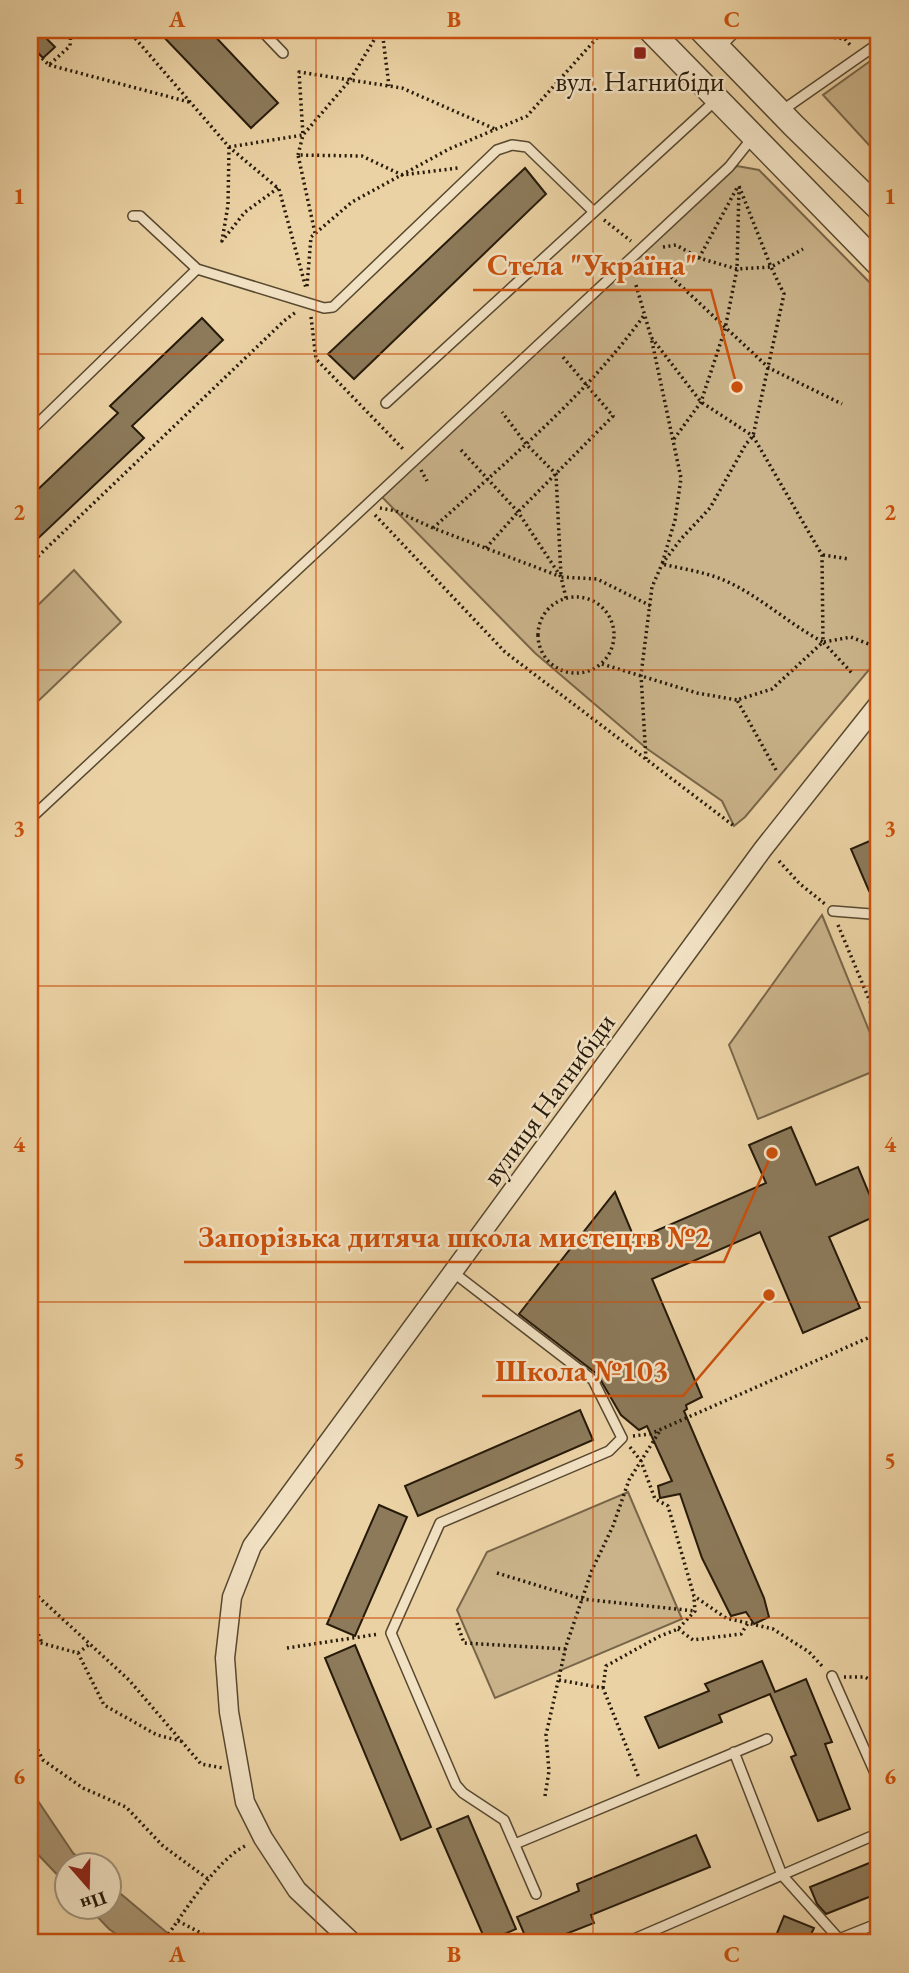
<svg xmlns="http://www.w3.org/2000/svg" width="909" height="1973" viewBox="0 0 909 1973" font-family="'EB Garamond',serif">
<style>
.green{fill:#cab38a;stroke:#78664a;stroke-width:2}
.water{fill:#a89370;stroke:#746347;stroke-width:2}
.building{fill:#8c7a5a;stroke:#261a0a;stroke-width:2}
.lines{fill:none;stroke-linecap:round;stroke-linejoin:round}
.service-casing{stroke:#574830;stroke-width:12}
.minor-casing{stroke:#574830;stroke-width:21}
.tertiary-casing{stroke:#574830;stroke-width:26}
.path{stroke:#261a0a;stroke-width:3.5;stroke-dasharray:2 3.5;stroke-linecap:butt}
.service{stroke:#f2e2c4;stroke-width:9}
.minor{stroke:#f2e2c4;stroke-width:18}
.tertiary{stroke:#f2e2c4;stroke-width:23}
.grid{fill:none;stroke:#cb500c;stroke-width:2;stroke-opacity:0.55}
.poi-dot{fill:#8f2418;stroke:#f2e2c4;stroke-width:2.5}
.labels{text-anchor:middle;stroke-width:5;stroke-linejoin:round;paint-order:stroke}
.poi-label{font-size:28px;fill:#261a0a;stroke:#f2e2c4}
.street-label{font-size:28px;fill:#261a0a;stroke:#f2e2c4}
.leader{fill:none;stroke:#cb500c;stroke-width:2.5}
.callout-dot{fill:#cb500c;stroke:#f2e2c4;stroke-width:2.5}
.callout-label{font-size:30px;text-anchor:middle;font-weight:bold;fill:#cb500c;stroke:#f2e2c4;stroke-width:5;stroke-linejoin:round;paint-order:stroke}
.neatline{fill:none;stroke:#cb500c;stroke-width:2.5}
.grid-label{font-size:23px;text-anchor:middle;font-weight:bold;fill:#cb500c}
</style>
<rect width="100%" height="100%" fill="#ebd2a4"/>
<filter id="stains"><feTurbulence type="fractalNoise" baseFrequency=".00286" numOctaves="4"/><feColorMatrix values="0 0 0 0 .2 0 0 0 0 .09 0 0 0 0 .02 0 0 0 .5 -.17"/></filter>
<radialGradient id="worn" r=".72"><stop offset=".6" stop-color="#630" stop-opacity="0"/><stop offset="1" stop-color="#630" stop-opacity=".3"/></radialGradient>
<path class="green" d="M873 59 879 66V156L823 95Z
M737 166 759 170 879 292V658L745 817 734 826 722 801 646 748 535 653 382 497 641 249Z
M74 570 121 622 32 707 30 704V613Z
M822 915 879 1055V1069L758 1119 729 1045Z
M628 1492 682 1619 495 1698 457 1610 487 1552Z"/>
<path class="water" d="M30 1789 73 1853 86 1864H66V1884L30 1846Z
M109 1884 177 1941 175 1943H129L109 1929 88 1907 108 1906Z"/>
<path class="building" d="M30 30H38L55 47 43 58 30 44Z
M157 30H209L278 103 251 128Z
M525 168 546 194 354 379 328 354Z
M202 318 223 340 132 426 144 438 30 546V497L118 413 110 406Z
M879 837V887L869 891 851 849Z
M791 1127 816 1185 858 1167 878 1215 829 1237 860 1308 803 1333 760 1232 652 1279 702 1397 686 1405 687 1409 684 1411 764 1598 769 1617 754 1624 746 1612 731 1616 702 1558 680 1494 660 1498 658 1486 672 1481 647 1426 639 1430 621 1415 597 1374 519 1314 615 1192 635 1240 766 1183 749 1145Z
M580 1410 593 1440 418 1516 405 1486Z
M379 1505 407 1517 355 1636 327 1624Z
M355 1645 431 1827 401 1840 325 1658Z
M762 1661 775 1692 806 1679 832 1742 825 1744 850 1809 818 1821 791 1757 796 1755 770 1694 719 1715 722 1722 659 1748 645 1717 709 1691 705 1684Z
M468 1816 516 1929 486 1942 437 1829Z
M696 1835 710 1867 591 1915 594 1923 543 1943H528L517 1917 579 1891 577 1884Z
M879 1859V1893L826 1914 817 1904 810 1887Z
M784 1916 814 1928 807 1943H773Z"/>
<g class="lines">
<g class="service-casing">
<path id="service" d="M261 30 283 53
M720 47 737 30
M780 112 879 43
M133 216H140L197 269
M386 403 716 100
M30 431 197 269 324 308 333 307 497 150 512 145 527 147 593 211
M30 819 729 167 753 137
M833 911 871 914 879 911
M454 1273 593 1380 622 1438 609 1451 440 1523 391 1633 456 1785 463 1793 504 1820 536 1894
M832 1676 879 1782
M734 1752 782 1875 839 1939 879 1923
M515 1844 767 1739
M625 1943 879 1833"/>
</g>
<g class="minor-casing">
<path id="minor" d="M353 1943 297 1890 263 1838 245 1802 229 1712 225 1658 232 1597 252 1546 763 849 879 703"/>
</g>
<g class="tertiary-casing">
<path id="tertiary" d="M650 30 879 265
M701 30 794 126 879 209"/>
</g>
<path class="path" d="M128 30 229 147 279 189 306 288
M382 30 389 86
M774 30 845 39 852 47
M757 33 762 30
M30 47 49 65 70 46 71 30
M49 65 189 102
M229 147 228 205 222 241 245 212 278 188
M229 147 303 135 299 72 402 88 495 129
M298 155 303 135 350 80 380 30
M604 220 631 241
M315 233 298 155 362 156 402 175 458 168
M663 247 676 245 699 258 737 269 771 267 803 249
M651 258 769 368 842 404
M699 258 738 186
M636 285 651 337 701 402 753 436 822 555 823 642C789 624 761 597 726 581 706 572 683 569 662 564L675 520 681 478 651 337
M307 286 311 237 352 202 449 149 527 116 604 30
M311 317 316 359 405 451
M674 439 701 402 725 329 737 269 739 188
M461 450 518 512 561 577 556 474 526 444 502 412
M421 470 427 481
M380 508 396 511 433 528 559 576
M375 515 505 652 734 826
M433 528C507 461 587 395 645 314
M486 548 518 512 613 416 562 356
M823 555 849 559
M30 564 284 321 296 312
M538 635a38 38 0 1 1 76 0a38 38 0 1 1-76 0Z
M566 598 561 577 597 579 651 606
M824 642 851 637 879 648
M602 664 697 693 737 700
M646 759 641 675 652 587 662 564 681 539 710 508 746 444 753 436 784 294 771 267 739 186
M776 770 737 700 772 689 823 642 852 673
M779 861 800 884 825 904
M838 925 879 1023
M633 1436 650 1434 879 1333
M630 1447 641 1461 655 1499 668 1506 694 1596 726 1618 773 1629 809 1652 823 1667
M497 1573 582 1599 695 1611
M30 1589 129 1680 201 1764 223 1768
M30 1612 31 1590
M30 1614 42 1643
M457 1623 464 1643 566 1649
M678 1629 693 1640 741 1634 748 1623
M30 1640 78 1653 104 1705 157 1735 181 1741
M287 1648 379 1634
M78 1653 90 1644
M844 1677H865L879 1685
M559 1680 603 1688 639 1778
M603 1688 606 1666 660 1636 678 1629 695 1611 694 1598
M30 1735 43 1760 83 1788 126 1807 163 1846 208 1879
M545 1796 549 1771 546 1735 566 1646 592 1570 613 1526 629 1480 661 1429
M178 1921 220 1943
M162 1943C183 1915 215 1860 247 1845
M521 1943H522"/>
<use href="#service" class="service"/>
<use href="#minor" class="minor"/>
<use href="#tertiary" class="tertiary"/>
</g>
<path class="grid" d="M316 30V1943M593 30V1943M30 354H879M30 670H879M30 986H879M30 1302H879M30 1618H879"/>
<rect class="poi-dot" x="633" y="46" width="14" height="14" rx="3.5"/>
<g class="labels">
<g class="poi-label">
<text x="640" y="91">вул. Нагнибіди</text>
</g>
<g class="street-label">
<text transform="translate(548 1099) rotate(-54)" y="10">вулиця Нагнибіди</text>
</g>
</g>
<path class="leader" d="M737 387L711 290H473M772 1153L724 1262H184M769 1295L683 1396H482"/>
<g class="callout-dot">
<circle cx="737" cy="387" r="7"/>
<circle cx="772" cy="1153" r="7"/>
<circle cx="769" cy="1295" r="7"/>
</g>
<g class="callout-label">
<text x="592" y="275">Стела "Україна"</text>
<text x="454" y="1247">Запорізька дитяча школа мистецтв №2</text>
<text x="582" y="1381">Школа №103</text>
</g>
<rect width="909" height="1973" fill="none" stroke="#ebd2a4" stroke-width="77"/>
<g transform="translate(88 1886) rotate(160)"><circle r="33" fill="#f2e2c4" stroke="#a0927a" stroke-width="2"/>
<path d="M0-5L12 26L0 18L-12 26Z" fill="#8f2418"/>
<text y="-10" font-size="19" font-weight="bold" text-anchor="middle" fill="#261a0a">Пн</text>
</g>
<rect x="38" y="38" width="832" height="1896" class="neatline"/>
<g class="grid-label">
<text x="177" y="27">A</text>
<text x="454" y="27">B</text>
<text x="732" y="27">C</text>
<text x="19" y="204">1</text>
<text x="890" y="204">1</text>
<text x="19" y="520">2</text>
<text x="890" y="520">2</text>
<text x="19" y="836">3</text>
<text x="890" y="836">3</text>
<text x="19" y="1152">4</text>
<text x="890" y="1152">4</text>
<text x="19" y="1468">5</text>
<text x="890" y="1468">5</text>
<text x="19" y="1784">6</text>
<text x="890" y="1784">6</text>
<text x="177" y="1962">A</text>
<text x="454" y="1962">B</text>
<text x="732" y="1962">C</text>
</g>
<rect width="100%" height="100%" filter="url(#stains)"/>
<rect width="100%" height="100%" fill="url(#worn)"/>
</svg>
